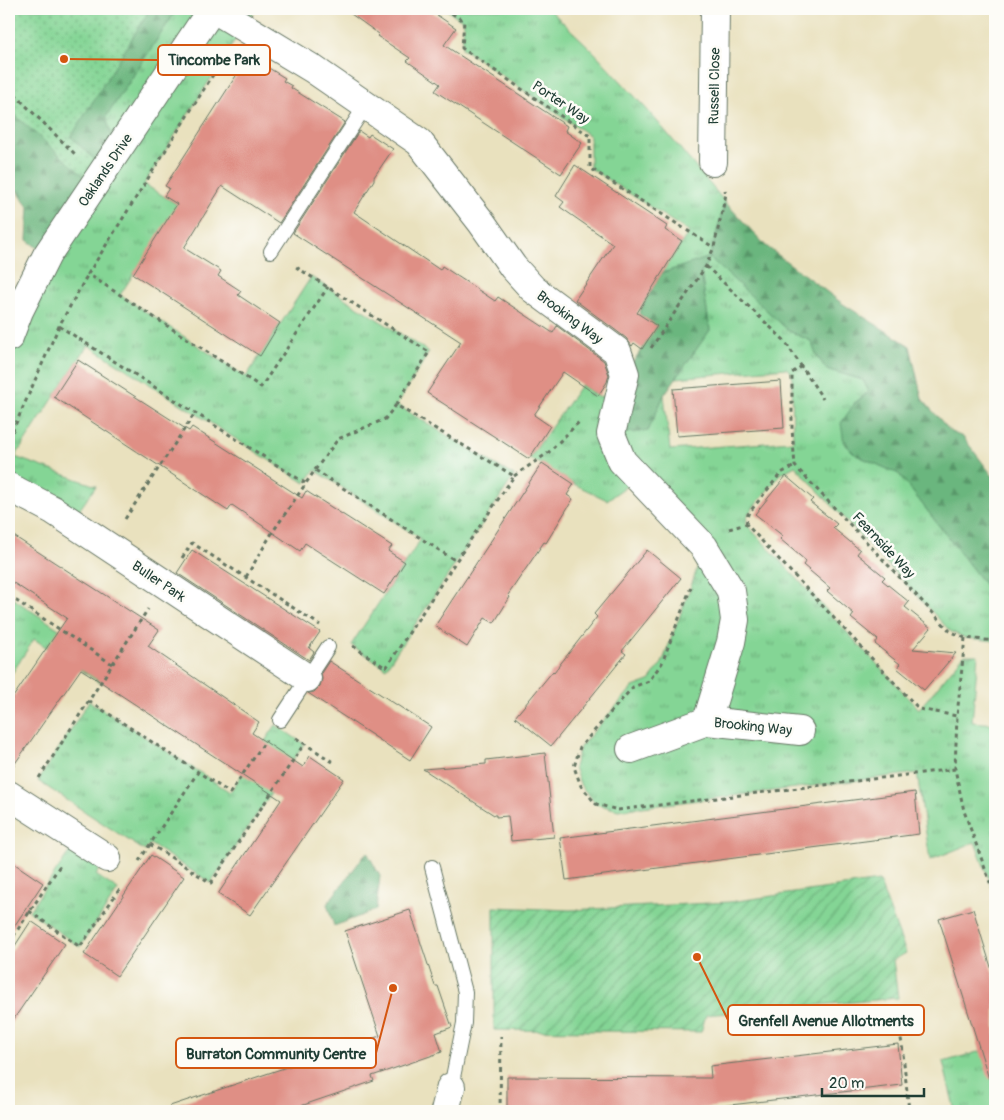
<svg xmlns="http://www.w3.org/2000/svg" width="1004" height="1120" viewBox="0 0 1004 1120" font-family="Pangolin,sans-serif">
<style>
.grass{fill:url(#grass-tufts);stroke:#528964}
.forest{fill:url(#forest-firs);stroke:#457a59}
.park{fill:url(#park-dots);stroke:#528964}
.garden{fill:url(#garden-furrows);stroke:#528964}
.building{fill:#df8f85}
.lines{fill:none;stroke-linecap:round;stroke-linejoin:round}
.service-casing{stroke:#667664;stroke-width:16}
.minor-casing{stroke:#667664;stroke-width:30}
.path{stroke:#667664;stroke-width:3;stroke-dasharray:4 4;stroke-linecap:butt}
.service{stroke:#fff;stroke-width:14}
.minor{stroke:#fff;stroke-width:28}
.labels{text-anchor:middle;stroke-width:5;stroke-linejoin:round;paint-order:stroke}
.street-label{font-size:14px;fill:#1f3d34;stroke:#fdfcf7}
.leader{fill:none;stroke:#d45610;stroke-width:2}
.callout-dot{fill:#d45610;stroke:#fdfcf7;stroke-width:2}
.callout{fill:#fdfcf7;stroke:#d45610;stroke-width:2}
.callout-label{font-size:15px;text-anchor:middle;font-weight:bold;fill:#1f3d34}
</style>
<defs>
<pattern id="grass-tufts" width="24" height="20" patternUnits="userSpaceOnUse" patternTransform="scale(1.25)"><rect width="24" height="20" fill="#84d595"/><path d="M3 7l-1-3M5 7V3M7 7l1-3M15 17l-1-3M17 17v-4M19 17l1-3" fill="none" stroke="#6bae7a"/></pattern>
<pattern id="forest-firs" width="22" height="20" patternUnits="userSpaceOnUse" patternTransform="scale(1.25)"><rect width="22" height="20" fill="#6bb67e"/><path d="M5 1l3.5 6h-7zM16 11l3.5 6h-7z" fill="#579568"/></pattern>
<pattern id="park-dots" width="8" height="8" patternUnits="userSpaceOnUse" patternTransform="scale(1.25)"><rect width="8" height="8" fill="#84d595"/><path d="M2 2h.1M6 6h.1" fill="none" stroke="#6bae7a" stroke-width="1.8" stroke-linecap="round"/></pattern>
<pattern id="garden-furrows" width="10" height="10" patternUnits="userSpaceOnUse" patternTransform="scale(1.25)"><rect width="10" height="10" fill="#84d595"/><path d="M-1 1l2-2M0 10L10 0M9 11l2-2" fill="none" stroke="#6bae7a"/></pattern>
</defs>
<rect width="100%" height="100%" fill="#fdfcf7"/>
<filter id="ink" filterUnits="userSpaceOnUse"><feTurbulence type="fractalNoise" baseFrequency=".02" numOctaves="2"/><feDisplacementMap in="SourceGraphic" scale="10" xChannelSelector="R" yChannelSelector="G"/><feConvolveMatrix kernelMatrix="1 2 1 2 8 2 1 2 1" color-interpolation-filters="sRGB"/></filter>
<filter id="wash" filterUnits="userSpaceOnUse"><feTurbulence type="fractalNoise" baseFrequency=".0096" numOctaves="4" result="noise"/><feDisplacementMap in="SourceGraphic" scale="20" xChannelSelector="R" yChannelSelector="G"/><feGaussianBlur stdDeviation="1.12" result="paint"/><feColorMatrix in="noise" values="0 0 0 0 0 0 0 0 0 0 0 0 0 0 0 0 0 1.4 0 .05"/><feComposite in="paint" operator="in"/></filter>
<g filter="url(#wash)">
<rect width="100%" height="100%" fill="#e9e1be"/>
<path class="grass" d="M177 9H257L244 26 144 184 178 205 120 295 246 377 311 277 429 352 397 405 514 476 386 668 351 645 421 539 315 470 305 483 88 345 15 457 96 486 71 522 9 487V337L116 153 106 117Z
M445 9H549L593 51 651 114 725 202 710 257 789 331 811 341 816 354 826 369 863 380 869 392 854 403 856 455 899 474 995 598V641L965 638 950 631 795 466 781 474 748 514 746 524 919 709 964 655H978L972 722 995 724V896L975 842 930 860 917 773 618 810 596 804 581 786 574 767 580 747 633 687 649 681 662 663 693 581 704 547 638 478 607 500 574 484 542 464 529 459 581 385 598 396 603 397 625 374 648 431 664 395 670 450 793 441 792 373 786 368 676 378 710 330 701 273 709 258 662 273 689 232 590 168V136L462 48 464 21Z
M9 596 112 664 100 683 34 639 9 678Z
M89 701 230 792 276 725 304 744 211 883 150 844 145 851 38 781Z
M78 839 107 858 96 875 118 890 80 947 29 911Z
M995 1047V1111H955L943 1062Z"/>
<path class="forest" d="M150 9H177L106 117 116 153 105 170 71 137Z
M9 110 95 186 47 255 27 240 29 207 9 180Z
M725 202 766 246 843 304 910 346 922 399 951 432 963 437 995 479V513L989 519 995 531V598L899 474 856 455 844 443 841 423 855 403 869 392 863 380 826 369 816 354 811 341 789 331 710 258 701 273 710 330 664 395 648 431 611 434 625 374 657 326 639 314 647 297 662 273 710 257Z
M367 852 380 876 376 910 334 926 327 904Z"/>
<path class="park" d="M9 9H150L71 137 105 170 95 186 9 110Z"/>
<path class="garden" d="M879 881 906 953 893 960 898 998 706 1015 701 1032 494 1030V907L570 910 730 902Z"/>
<g id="blocks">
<path class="building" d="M344 9H428L456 28 444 45 567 126 565 131 582 143 561 174 435 91 440 84 407 61 410 58 377 36 379 34Z
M254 59 285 78 283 81 292 86 291 88 345 122 279 223 222 186 184 248 221 271 218 276 241 291 238 295 280 323 260 356 133 274 177 204 164 196 169 188 165 186 241 68 246 71Z
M359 131 368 137 370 134 393 149 374 177V180L354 212 440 270 442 266 495 301 498 297 553 333 557 326 604 361 609 375 607 382 598 396 563 372 534 415 550 426 529 459 427 393 461 342 293 233Z
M575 165 667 226 665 230 682 241 637 313 657 326 642 349 634 343 632 346 626 338 575 300 613 244 560 207 564 202 556 196Z
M78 360 189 431 192 427 302 498 306 491 392 546 388 551 405 562 384 594 305 543 300 551 232 505 228 511 54 397Z
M781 381 784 428 677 436 673 389Z
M542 463 574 484 567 495 573 499 546 543 544 542 508 595 510 597 494 623 485 618 467 647 435 626Z
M786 476 813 499 810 502 837 524 833 528 860 550 857 554 885 577 882 580 909 602 905 607 931 628 913 649 956 653 924 690 897 668 900 664 875 644 878 640 851 618 854 614 827 591 830 588 803 565 806 561 780 539 783 536 755 514Z
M9 533 159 630 148 646 259 722 252 733 303 767 310 756 344 779 250 915 218 894 281 800 81 669 9 772V703L67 618 9 580Z
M192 550 320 632 309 648 314 652 309 660 177 573Z
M647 550 681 578 622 651 626 654 551 746 515 717 553 671 554 672 597 617 594 614Z
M329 661 431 727 410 760 308 693 314 692 320 686 322 679 321 673Z
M545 753 554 837 511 841 508 816 496 817V815H494L423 769 486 764V760Z
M915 792 919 834 566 880 560 838Z
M151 855 184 877 117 976 84 954Z
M9 860 43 883 9 934Z
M973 909 995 980V1078L989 1079 939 919Z
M410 910 435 986H438L452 1027 436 1033 442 1052 372 1076 374 1081 286 1111H171L170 1106 380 1036 345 931Z
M31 921 65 944 9 1026V955Z
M898 1044 902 1085 696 1109V1111H507V1077L711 1078 710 1066Z"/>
</g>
</g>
<g filter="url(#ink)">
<use href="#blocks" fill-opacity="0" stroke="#667664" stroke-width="1"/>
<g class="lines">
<g class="service-casing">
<path id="service" d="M271 251 366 105
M280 720 328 647
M432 867 465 992 464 1023 451 1087"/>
</g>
<g class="minor-casing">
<path id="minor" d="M214 9 313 69 419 142 482 223 513 267 533 289 617 351 625 374 611 434 622 461 704 547 731 591 735 620 731 642 707 721 800 731
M713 162 715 9
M9 337 19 311 47 255 212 9
M9 487 53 510 307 678
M631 749 707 721
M9 795 107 858
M445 1111 451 1087"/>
</g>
<path class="path" d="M445 9 464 21 462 48 590 136V168L713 247
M226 54 88 274 261 387 328 287
M9 89 76 155
M706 266 784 340 823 399
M59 326 305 483
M651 348 706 266 714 247 726 194 725 190
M802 366 792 373V429L795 466 950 631 965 638 995 641
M9 439 59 326 88 274
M315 470 338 439 385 419 396 405
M514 476 548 453 580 421
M125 519 195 413
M746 524 748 514 781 473 795 466
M729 529 746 524 919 709 957 716
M182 558 192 543 320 625
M246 577 272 533 315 470 456 561 514 476 396 405 429 352 293 265
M691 587 662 663 649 681 633 687 580 747 574 767 581 786 596 804 618 810 955 769
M9 596 112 664
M965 638 957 716 955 769 964 811 995 896
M353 646 386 668 456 561
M89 701 198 772
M296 738 336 764
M39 778 148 609
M150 844 211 883 304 744
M139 861 198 772 230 793 266 740
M29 911 80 947 121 887
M9 943 61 864
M895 1007 902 1044 909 1111
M500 1111 501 1036"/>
<use href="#service" class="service"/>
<use href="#minor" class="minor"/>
</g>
</g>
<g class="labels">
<g class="street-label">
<text transform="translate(714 86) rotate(-89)" y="5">Russell Close</text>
<text transform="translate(561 102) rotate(34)" y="5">Porter Way</text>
<text transform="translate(105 170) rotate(-56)" y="5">Oaklands Drive</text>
<text transform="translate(570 317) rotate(37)" y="5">Brooking Way</text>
<text transform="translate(884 545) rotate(47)" y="5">Fearnside Way</text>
<text transform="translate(159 581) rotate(34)" y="5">Buller Park</text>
<text transform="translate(753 726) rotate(6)" y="5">Brooking Way</text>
</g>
</g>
<path class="leader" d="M64 59L158 60M697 957L728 1020M393 988L376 1053"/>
<g class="callout-dot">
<circle cx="64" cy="59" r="5"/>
<circle cx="697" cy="957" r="5"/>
<circle cx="393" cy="988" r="5"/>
</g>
<g class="callout">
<rect x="158" y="45" width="112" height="30" rx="5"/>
<rect x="728" y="1005" width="196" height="30" rx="5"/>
<rect x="176" y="1038" width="200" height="30" rx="5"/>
</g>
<g class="callout-label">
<text x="214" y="65">Tincombe Park</text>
<text x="826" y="1026">Grenfell Avenue Allotments</text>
<text x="276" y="1059">Burraton Community Centre</text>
</g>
<rect width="1004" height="1120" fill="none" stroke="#fdfcf7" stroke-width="30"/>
<path d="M822 1088v8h102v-8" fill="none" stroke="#1f3d34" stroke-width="2.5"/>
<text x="829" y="1088" font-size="15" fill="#1f3d34" stroke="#fdfcf7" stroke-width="4" paint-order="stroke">20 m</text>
</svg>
